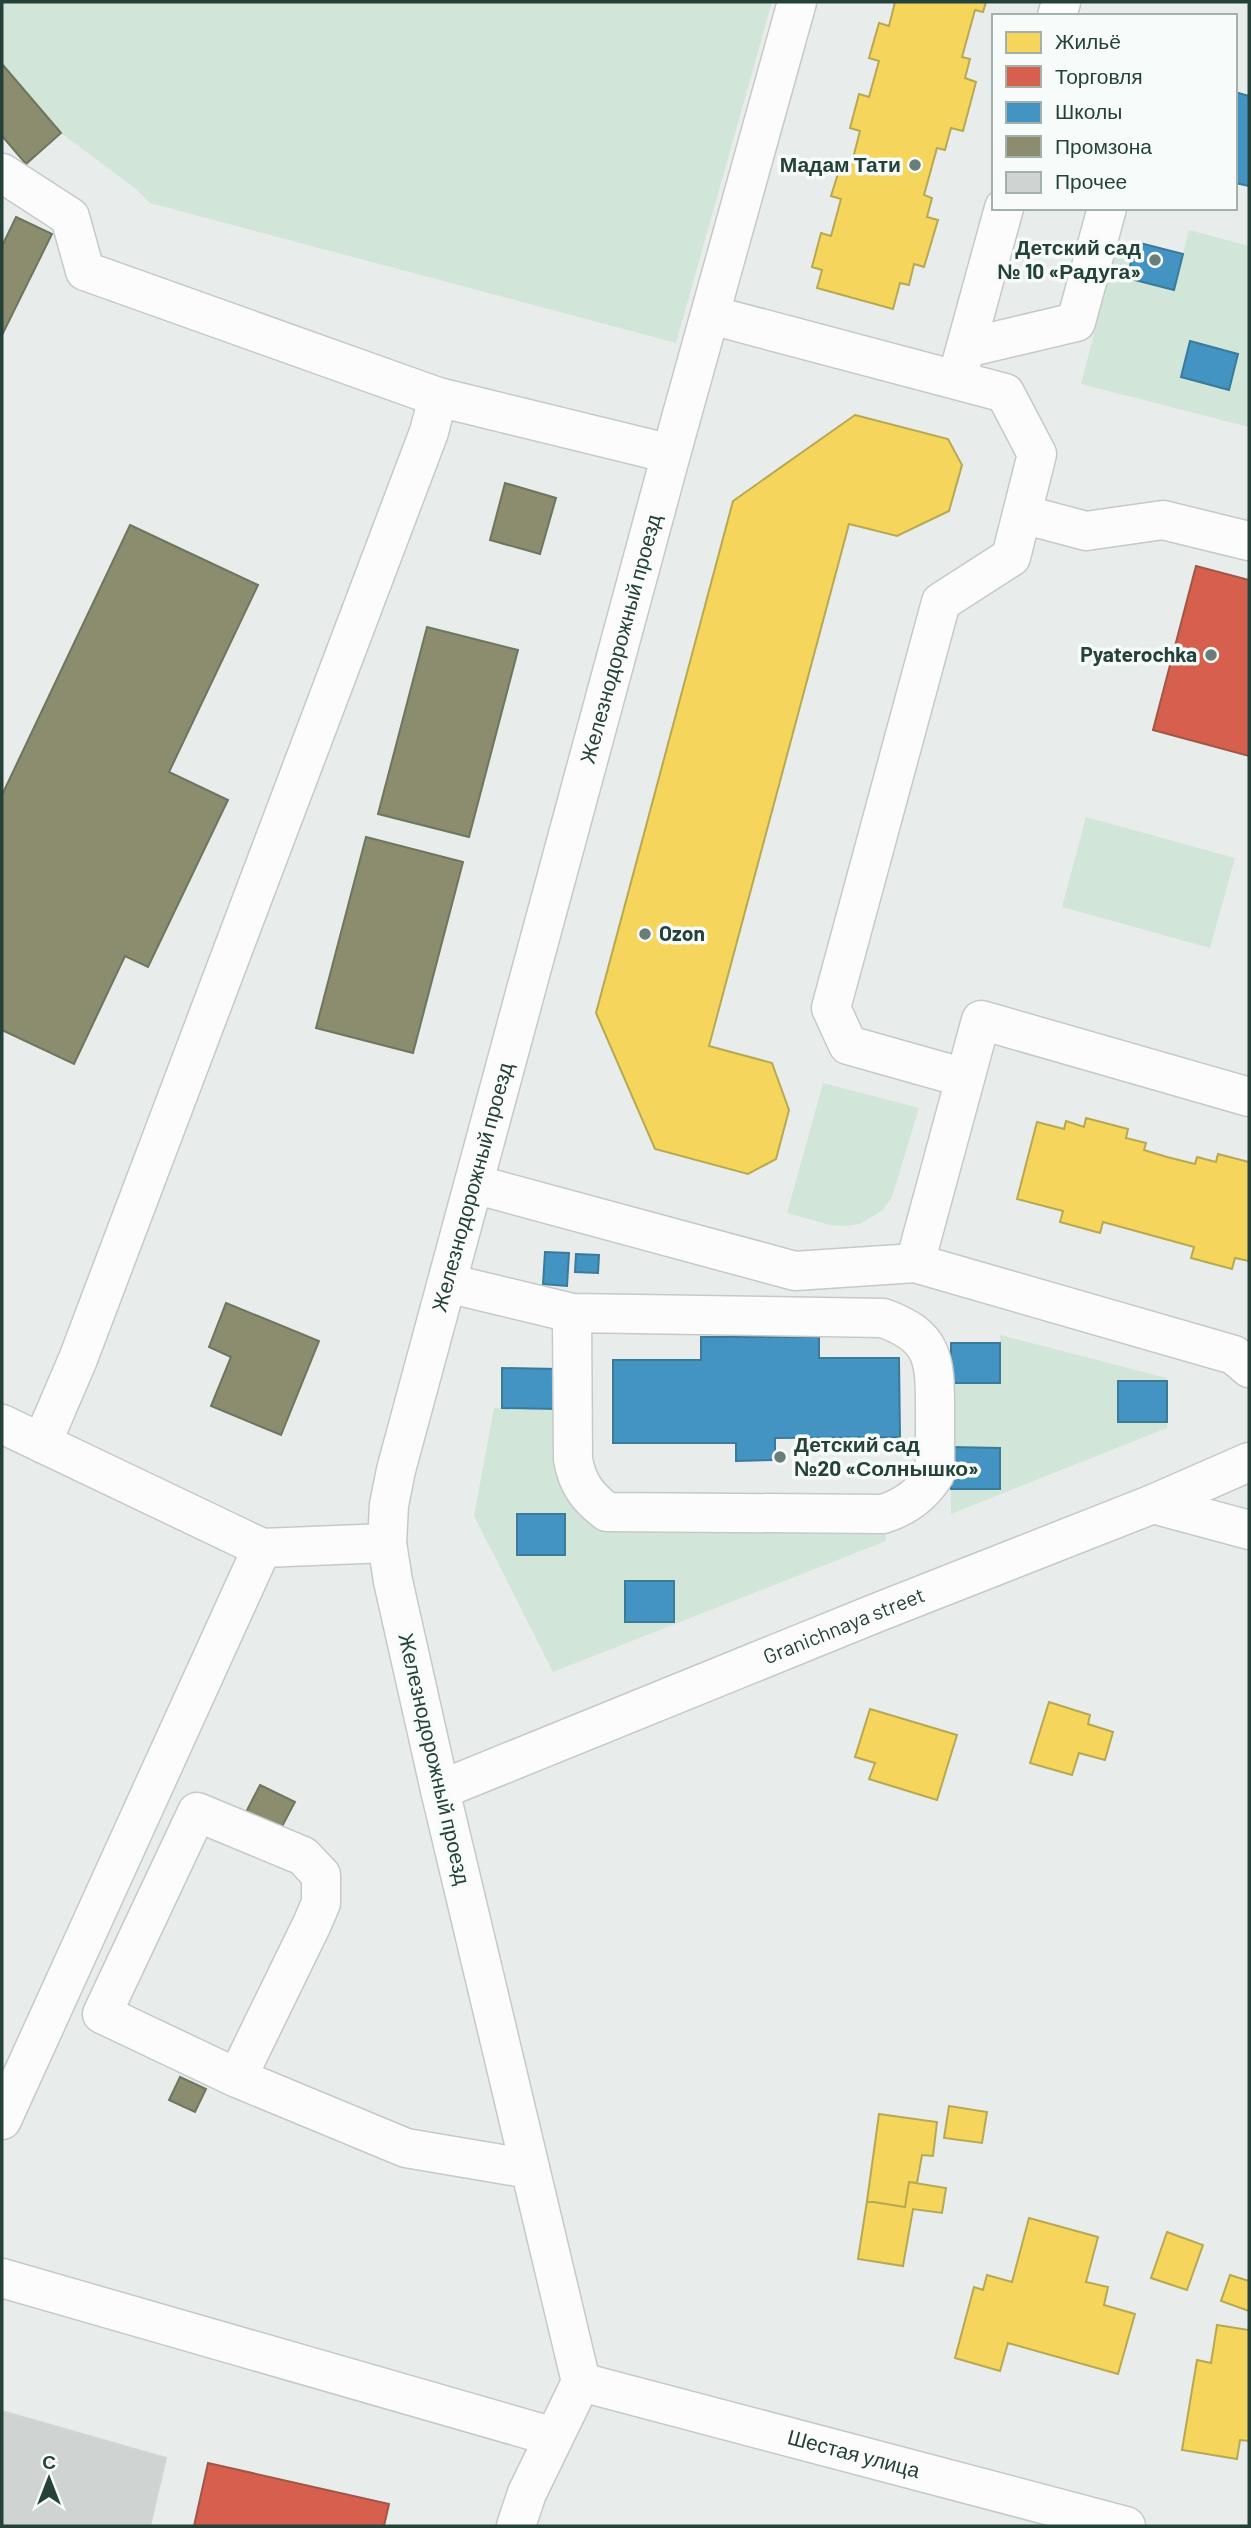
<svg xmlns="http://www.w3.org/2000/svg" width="1251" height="2528" viewBox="0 0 1251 2528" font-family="Barlow,sans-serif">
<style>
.green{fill:#d1e6d8;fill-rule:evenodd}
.homes{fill:#f6d55c;stroke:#b7a952;stroke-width:2}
.shops{fill:#d6604d;stroke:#a15747;stroke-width:2}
.schools{fill:#4393c3;stroke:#3a7b9a;stroke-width:2}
.industry{fill:#8c8c6e;stroke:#6d765e;stroke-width:2}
.building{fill:#cfd4d2;stroke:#d1d6d4;stroke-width:2}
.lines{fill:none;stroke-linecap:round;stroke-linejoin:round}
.minor-casing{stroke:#c5cac8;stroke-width:41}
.minor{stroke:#fcfcfc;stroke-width:38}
.poi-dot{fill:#697e78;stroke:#f7fbf9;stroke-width:2.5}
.labels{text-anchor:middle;stroke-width:7;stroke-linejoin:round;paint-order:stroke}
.poi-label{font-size:21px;font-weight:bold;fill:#24423a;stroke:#f7fbf9;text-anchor:end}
.street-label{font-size:21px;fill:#24423a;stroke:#f7fbf9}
</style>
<rect width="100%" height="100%" fill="#e8edeb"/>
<path class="green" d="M2 2H772L676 343 150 203 136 189 61 133 2 64Z
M1189 230 1249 246V427L1081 384 1115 253 1132 257 1127 278 1174 289ZM1190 341 1238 354 1229 389 1181 377Z
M1086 817 1235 858 1210 948 1062 907Z
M823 1083 919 1108 892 1197 883 1210 860 1224 845 1226 830 1225 787 1213Z
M1000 1335 1167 1378V1428L951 1514V1489L1000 1488V1448L951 1447V1383H1000Z
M494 1408 556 1409 574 1508 586 1520 604 1530 886 1531V1541L553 1672 474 1516ZM517 1514H565V1554L517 1555Z"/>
<path class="homes" d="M895 2H986L983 12 975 10 962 57 970 59 965 78 976 82 963 131 951 128 945 150 937 148 924 195 932 198 927 217 938 220 924 267 914 264 909 285 900 283 893 309 817 288 822 270 812 267 821 233 831 236 841 199 831 196 841 164 851 166 860 131 850 128 859 94 869 97 879 61 869 58 879 23 889 26Z
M855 415 948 439 962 465 949 511 897 536 849 524 709 1046 772 1063 789 1110 776 1159 748 1174 655 1149 596 1013 733 501Z
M1086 1118 1128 1129 1126 1138 1146 1143 1144 1150 1167 1157 1195 1164 1197 1157 1216 1162 1218 1154 1249 1162V1261L1235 1258 1232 1269 1191 1258 1194 1247 1103 1222 1100 1233 1060 1222 1063 1211 1017 1199 1037 1122 1064 1129 1066 1121 1084 1127Z
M1049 1702 1090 1715 1088 1724 1113 1732 1105 1760 1079 1753 1072 1775 1030 1763Z
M870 1709 957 1735 937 1800 869 1779 875 1763 855 1757Z
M949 2106 987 2112 982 2143 944 2138Z
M879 2114 937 2122 933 2156 922 2155 917 2183 909 2182 905 2207 867 2201Z
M909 2182 946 2188 942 2213 913 2209 903 2266 858 2259 867 2201 905 2207Z
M1029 2218 1098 2237 1086 2282 1108 2287 1104 2305 1135 2314 1118 2374 1008 2343 1000 2371 955 2358 974 2287 983 2290 987 2275 1012 2282Z
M1167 2232 1203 2245 1187 2290 1151 2278Z
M1230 2275 1249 2281V2311L1221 2301Z
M1217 2325 1249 2330V2441L1240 2440 1237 2459 1182 2450 1197 2360 1211 2363Z"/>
<path class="shops" d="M1196 566 1249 580V756L1153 730Z
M208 2463 389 2504 384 2526H194Z"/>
<path class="schools" d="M1235 92 1249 96V186L1235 183Z
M1136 242 1183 254 1174 290 1127 278Z
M1190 341 1238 354 1229 390 1181 377Z
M545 1252 569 1253 567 1286 543 1284Z
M576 1254 599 1255 598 1273 575 1272Z
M701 1337H819V1358H899L900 1437 775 1438V1460L736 1461V1443H613V1360H701Z
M951 1343H1000V1383H951Z
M502 1368 557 1369 556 1409 502 1408Z
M1118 1381H1167V1422H1118Z
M951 1447 1000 1448V1489H951Z
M517 1514H565V1555H517Z
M625 1581H674V1622H625Z"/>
<path class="industry" d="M2 64 61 133 26 164 2 136Z
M16 217 52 234 2 335V246Z
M505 483 556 498 540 554 490 540Z
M130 525 258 585 169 772 228 800 148 967 125 956 74 1064 2 1030V795Z
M427 627 518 650 469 837 378 814Z
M366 837 463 862 413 1053 316 1028Z
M226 1303 319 1341 281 1435 211 1406 231 1357 209 1347Z
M260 1785 295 1802 279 1832 244 1816Z
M180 2077 206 2089 195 2112 169 2100Z"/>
<path class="building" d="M2 2411 166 2458 150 2526H2Z"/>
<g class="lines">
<g class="minor-casing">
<g id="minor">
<path d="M1057 16 1061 2"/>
<path d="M2 173 70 217 85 271 438 397"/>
<path d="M711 315 1005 393 1037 454 1011 557 941 602 831 1008 848 1045 965 1078"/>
<path d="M966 348 1076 322 1107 208"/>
<path d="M960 368 1004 208"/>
<path d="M1022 514 1086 531 1163 520 1249 541"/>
<path d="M474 1184 795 1271 915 1263 1234 1355 1249 1368"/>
<path d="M915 1263 981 1020 1249 1097"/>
<path d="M447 1283 572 1313 573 1459C577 1483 587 1497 607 1512L883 1514C905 1507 923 1494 935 1474 935 1452 935 1430 935 1408 935 1359 934 1336 883 1318L572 1313"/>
<path d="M2 1424 262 1548 387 1543"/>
<path d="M42 1443 78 1359 429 432 438 397 671 454"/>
<path d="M1153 1504 1249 1530"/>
<path id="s1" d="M440 1790 876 1613 1153 1504 1249 1462"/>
<path d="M237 2078 102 2014 197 1812 303 1856 321 1875V1903L312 1924 237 2078 406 2148 530 2169"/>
<path d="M2 2120 262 1548"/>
<path d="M2 2278 554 2437"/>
<path id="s2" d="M581 2382 440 1790 393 1581 387 1543 389 1505 396 1470 671 454 797 2"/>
<path id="s3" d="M581 2382 1126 2526"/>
<path d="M516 2526 527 2493 581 2382"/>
</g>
</g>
<use href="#minor" class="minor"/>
</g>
<g class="poi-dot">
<circle cx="915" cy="165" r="7"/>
<circle cx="1155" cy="260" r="7"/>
<circle cx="1211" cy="655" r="7"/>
<circle cx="645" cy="934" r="7"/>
<circle cx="780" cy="1457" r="7"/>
</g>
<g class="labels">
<g class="poi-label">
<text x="901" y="172">Мадам Тати</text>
<text x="1141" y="255">Детский сад<tspan x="1141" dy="24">№ 10 «Радуга»</tspan></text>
<text x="1197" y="662">Pyaterochka</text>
<text x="659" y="941" text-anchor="start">Ozon</text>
<text x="794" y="1452" text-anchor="start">Детский сад<tspan x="794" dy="24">№20 «Солнышко»</tspan></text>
</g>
<g class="street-label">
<text dy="7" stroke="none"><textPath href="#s2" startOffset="1796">Железнодорожный проезд</textPath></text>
<text dy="7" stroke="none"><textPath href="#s2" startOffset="1228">Железнодорожный проезд</textPath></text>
<text dy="7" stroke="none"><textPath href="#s1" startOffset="436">Granichnaya street</textPath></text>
<text transform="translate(434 1759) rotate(77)" y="7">Железнодорожный проезд</text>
<text dy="7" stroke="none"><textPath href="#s3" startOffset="282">Шестая улица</textPath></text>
</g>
</g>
<rect width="1251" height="2528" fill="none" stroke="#24423a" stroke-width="7"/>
<rect x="992" y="14" width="245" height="196" fill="#f7fbf9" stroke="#a3b1ad" stroke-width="2"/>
<rect x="1006" y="32" width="35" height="21" fill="#f6d55c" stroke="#a3b1ad" stroke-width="2"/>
<text x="1055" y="49" font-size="21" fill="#24423a">Жильё</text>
<rect x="1006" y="66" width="35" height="21" fill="#d6604d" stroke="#a3b1ad" stroke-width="2"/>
<text x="1055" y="84" font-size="21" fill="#24423a">Торговля</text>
<rect x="1006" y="102" width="35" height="21" fill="#4393c3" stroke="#a3b1ad" stroke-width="2"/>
<text x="1055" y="119" font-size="21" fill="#24423a">Школы</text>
<rect x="1006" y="136" width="35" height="21" fill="#8c8c6e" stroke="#a3b1ad" stroke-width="2"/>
<text x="1055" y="154" font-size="21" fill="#24423a">Промзона</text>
<rect x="1006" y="172" width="35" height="21" fill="#cfd4d2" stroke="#a3b1ad" stroke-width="2"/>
<text x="1055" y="189" font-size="21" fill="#24423a">Прочее</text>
<g transform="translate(49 2479)" stroke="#f7fbf9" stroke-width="5" paint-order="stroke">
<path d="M0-5L12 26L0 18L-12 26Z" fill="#24423a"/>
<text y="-10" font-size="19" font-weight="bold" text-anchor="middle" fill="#24423a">С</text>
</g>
</svg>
